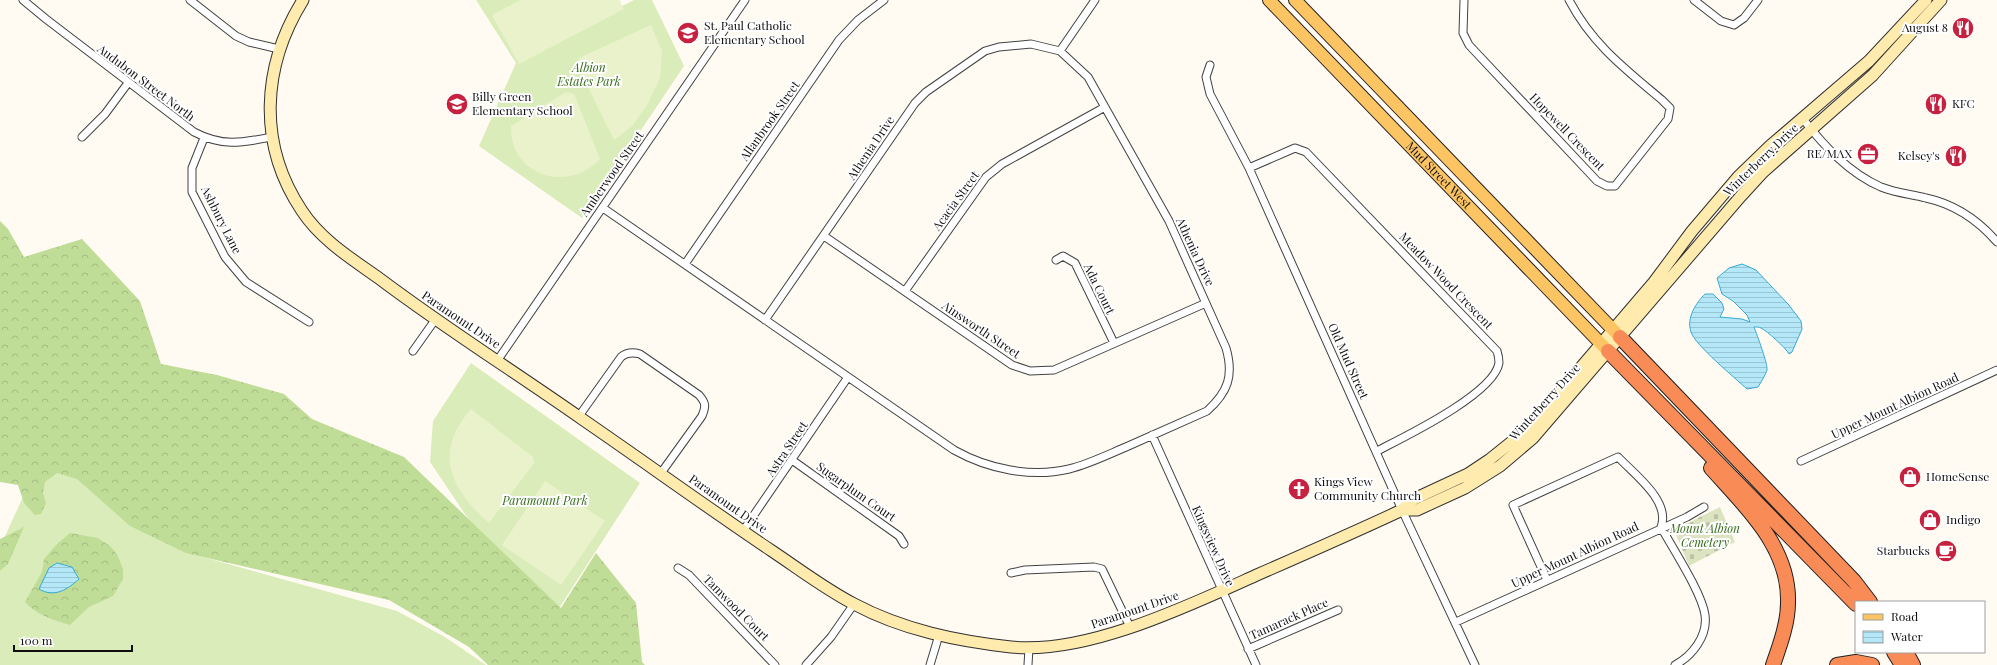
<svg xmlns="http://www.w3.org/2000/svg" width="1997" height="665" viewBox="0 0 1997 665" font-family="'Playfair Display',serif">
<style>
.grass{fill:#daecb9}
.forest{fill:url(#forest-crowns)}
.cemetery{fill:url(#cemetery-stones)}
.pitch{fill:#eaf2cb}
.water{fill:url(#water-rules);stroke:#38a9d3}
.lines{fill:none;stroke-linecap:round;stroke-linejoin:round}
.street-casing{stroke:#424242;stroke-width:9}
.secondary-casing{stroke:#313131;stroke-width:13}
.primary-casing{stroke:#202020;stroke-width:14}
.highway-casing{stroke:#202020;stroke-width:16}
.street{stroke:#fff;stroke-width:7}
.secondary{stroke:#ffebad;stroke-width:11}
.primary{stroke:#fdc464;stroke-width:12}
.highway{stroke:#f98b56;stroke-width:14}
.labels{text-anchor:middle;stroke-width:4;stroke-linejoin:round;paint-order:stroke}
.poi-label{font-size:12px;fill:#0f0f0f;stroke:#fff;text-anchor:start}
.park-label{font-size:12px;font-style:italic;fill:#376b1c;stroke:#fff}
.street-label{font-size:12px;fill:#0f0f0f;stroke:#fff}
</style>
<defs>
<pattern id="forest-crowns" width="20" height="18" patternUnits="userSpaceOnUse"><rect width="20" height="18" fill="#c0dd98"/><path d="M2 6a3 3 0 1 1 6 0M12 15a3 3 0 1 1 6 0" fill="none" stroke="#a4bc82"/></pattern>
<pattern id="cemetery-stones" width="16" height="16" patternUnits="userSpaceOnUse"><rect width="16" height="16" fill="#dce3c1"/><path d="M2 7V4a2 2 0 0 1 4 0v3zM10 15v-3a2 2 0 0 1 4 0v3z" fill="#bcc2a5"/></pattern>
<pattern id="water-rules" width="6" height="5" patternUnits="userSpaceOnUse"><rect width="6" height="5" fill="#b4e8f9"/><path d="M0 2.5h6" fill="none" stroke="#9ac6d4"/></pattern>
</defs>
<rect width="100%" height="100%" fill="#fffbf2"/>
<path class="grass" d="M476 0H619L622 6 634 0H652L684 66 582 218 479 146 516 63Z
M471 363 640 483 552 619 467 517 430 462 433 421Z
M52 454 196 555 397 611 445 637 486 665H0V547L40 460Z"/>
<path class="forest" d="M0 221 8 229 24 257 82 239 140 301 161 364 217 375 284 394 312 419 404 457 561 608 596 553 636 603 642 662 645 665H488L469 647 389 600 186 553 130 526 77 479 57 473 45 482 43 493 46 503 41 514 35 515 24 503 18 485 0 482Z
M24 527 8 564 0 571V539Z
M70 533 98 538 110 546 117 554 123 569V579L113 596 89 607 70 625C53 620 37 615 25 602L42 572 44 559 56 545Z"/>
<path class="cemetery" d="M1720 507 1735 542 1689 566 1674 530Z"/>
<path class="pitch" d="M520 0H619L624 9 519 64 492 15Z
M651 25 662 51 660 78 647 105 632 126 614 140 578 67 579 58Z
M566 92 574 94 600 159C568 194 509 175 511 126Z
M471 409 533 457 534 463 489 523C450 489 433 452 471 409Z
M545 481 605 521 561 585 502 545Z"/>
<path class="water" d="M1742 264 1756 270 1788 304 1801 321 1802 329 1792 352 1789 354C1786 348 1767 331 1761 328 1760 327 1756 327 1754 327 1757 335 1768 364 1767 370 1765 376 1761 382 1758 387L1747 389C1735 378 1695 345 1691 332 1686 318 1696 303 1705 294H1713L1722 303 1724 309 1720 317 1742 319 1750 322 1747 315 1733 301 1722 294 1717 278 1729 268Z
M57 563 72 567 79 579C67 590 54 598 39 589L49 568Z"/>
<g class="lines">
<g class="street-casing">
<path id="street" d="M23 0 46 19 194 132C223 147 241 143 272 137
M190 0 236 36 249 42 279 49
M1464 0 1463 33 1469 45 1597 181 1607 186H1615L1668 119 1670 108 1662 100C1625 69 1592 44 1569 0
M1694 0 1721 21 1734 25 1744 18 1758 0
M1060 51 1095 0
M1210 65 1206 77 1210 94 1249 168 1402 510 1475 665
M1803 119C1824 146 1849 173 1881 187 1896 193 1910 194 1926 198 1954 204 1978 220 1997 242
M82 137 105 114 128 83
M204 138 192 168V192L225 257 246 282 309 322
M1249 168 1295 148 1306 152 1497 351C1498 354 1499 359 1499 363 1494 394 1404 437 1377 451
M603 208C720 288 837 370 954 450 988 469 1031 478 1069 469 1089 464 1107 455 1126 447 1153 435 1180 423 1207 411 1228 392 1234 376 1226 348L1169 221 1088 77 1060 51 1031 44 999 47 985 51 926 92 915 103 765 320
M824 236 1012 365 1030 371 1054 370 1206 303
M1056 260 1063 256 1075 263 1114 343
M685 264 839 40 858 20 884 0
M905 291 986 177 1002 164 1105 107
M413 351 435 320
M497 361 745 0
M579 416 621 357C627 352 633 352 640 354L699 395C706 403 706 406 702 416L661 473
M1152 435 1256 665
M792 460 899 536 904 544
M1801 461 1997 370
M743 531 848 377
M678 568 689 575 775 665
M1011 573 1025 570 1094 567 1102 569 1130 627
M1547 580 1513 505 1618 457C1634 474 1671 501 1661 527 1673 549 1702 593 1705 615 1708 636 1692 656 1675 665
M1456 622 1687 517 1704 507
M1248 649 1338 610
M806 665 831 637 854 604
M930 665 939 635
M1028 665 1029 648"/>
</g>
<g class="secondary-casing">
<path id="secondary" d="M303 0C262 66 257 144 302 211 321 240 352 259 380 279 445 328 515 372 582 419 646 463 708 508 772 551 799 569 825 589 854 604 903 630 957 641 1011 647 1087 655 1190 605 1259 574 1307 553 1355 532 1402 510L1412 500 1468 474 1489 460 1529 428 1654 282 1692 231 1738 177 1770 146 1869 61 1926 0
M1402 510H1417L1465 488 1500 466 1533 438 1741 196 1763 172 1873 75 1941 0"/>
</g>
<g class="primary-casing">
<g id="primary">
<path id="s1" d="M1269 0 1608 351"/>
<path d="M1295 0 1620 337"/>
</g>
</g>
<g class="highway-casing">
<path id="highway" d="M1620 337 1854 581 1870 602
M1608 351 1856 604
M1711 468C1745 506 1790 547 1788 603 1788 623 1780 645 1773 665
M1894 652 1902 665
M1906 652 1913 665
M1837 665 1856 662 1872 665"/>
</g>
<use href="#street" class="street"/>
<use href="#secondary" class="secondary"/>
<use href="#primary" class="primary"/>
<use href="#highway" class="highway"/>
</g>
<defs>
<g id="restaurant-disc" transform="scale(1.15)"><circle r="9.5" fill="#c6213e" stroke="#fff"/><path d="M-5-6h1v4h1v-4h1v4h1v-4h1v5L-1.5 .5V6h-2V.5L-5-1ZM5-6V6H3V1.5H1.5Q1.5-4 5-6Z" fill="#fff"/></g>
<g id="school-disc" transform="scale(1.15)"><circle r="9.5" fill="#c6213e" stroke="#fff"/><path d="M0-5L7-2L0 1L-7-2ZM-4 1L0 2.5L4 1V4Q0 6-4 4Z" fill="#fff"/></g>
<g id="office-disc" transform="scale(1.15)"><circle r="9.5" fill="#c6213e" stroke="#fff"/><path d="M-6-3h4V-5.5h4V-3h4V5H-6ZM-1-4.5V-3h2v-1.5ZM-6 0V1H6V0Z" fill="#fff"/></g>
<g id="shop-disc" transform="scale(1.15)"><circle r="9.5" fill="#c6213e" stroke="#fff"/><path d="M-5-2.5h2.3a2.7 3.5 0 0 1 5.4 0H5L5.5 6h-11ZM-1.5-2.5h3a1.5 2.3 0 0 0-3 0Z" fill="#fff"/></g>
<g id="church-disc" transform="scale(1.15)"><circle r="9.5" fill="#c6213e" stroke="#fff"/><path d="M-1.2-6h2.4v3.5h3.3v2.4h-3.3V6h-2.4V-.1h-3.3v-2.4h3.3Z" fill="#fff"/></g>
<g id="cafe-disc" transform="scale(1.15)"><circle r="9.5" fill="#c6213e" stroke="#fff"/><path d="M-5.5-4.5H6V0H3Q3 3.5 0 3.5H-2.5Q-5.5 3.5-5.5 0ZM3-3.2v2h1.7v-2ZM-6 4.5H4V6H-6Z" fill="#fff"/></g>
</defs>
<g fill-rule="evenodd">
<use href="#restaurant-disc" x="1963" y="28"/>
<use href="#school-disc" x="688" y="33"/>
<use href="#school-disc" x="457" y="104"/>
<use href="#restaurant-disc" x="1936" y="104"/>
<use href="#office-disc" x="1868" y="154"/>
<use href="#restaurant-disc" x="1956" y="156"/>
<use href="#shop-disc" x="1910" y="477"/>
<use href="#church-disc" x="1299" y="489"/>
<use href="#shop-disc" x="1930" y="520"/>
<use href="#cafe-disc" x="1946" y="551"/>
</g>
<g class="labels">
<g class="poi-label">
<text x="704" y="30">St. Paul Catholic<tspan x="704" dy="14">Elementary School</tspan></text>
<text x="1948" y="32" text-anchor="end">August 8</text>
<text x="472" y="101">Billy Green<tspan x="472" dy="14">Elementary School</tspan></text>
<text x="1952" y="108">KFC</text>
<text x="1852" y="158" text-anchor="end">RE/MAX</text>
<text x="1940" y="160" text-anchor="end">Kelsey's</text>
<text x="1926" y="481">HomeSense</text>
<text x="1314" y="486">Kings View<tspan x="1314" dy="14">Community Church</tspan></text>
<text x="1946" y="524">Indigo</text>
<text x="1930" y="555" text-anchor="end">Starbucks</text>
</g>
<g class="park-label">
<text x="589" y="72">Albion<tspan x="589" dy="14">Estates Park</tspan></text>
<text x="545" y="505">Paramount Park</text>
<text x="1705" y="533">Mount Albion<tspan x="1705" dy="14">Cemetery</tspan></text>
</g>
<g class="street-label">
<text transform="translate(146 83) rotate(37)" y="4">Audubon Street North</text>
<text transform="translate(770 121) rotate(-55)" y="4">Allanbrook Street</text>
<text transform="translate(1567 132) rotate(46)" y="4">Hopewell Crescent</text>
<text transform="translate(871 148) rotate(-56)" y="4">Athenia Drive</text>
<text transform="translate(1761 160) rotate(-44)" y="4">Winterberry Drive</text>
<text transform="translate(612 174) rotate(-55)" y="4">Amberwood Street</text>
<text dy="4" stroke="none"><textPath href="#s1" startOffset="244">Mud Street West</textPath></text>
<text transform="translate(956 201) rotate(-54)" y="4">Acacia Street</text>
<text transform="translate(221 220) rotate(63)" y="4">Ashbury Lane</text>
<text transform="translate(1195 252) rotate(65)" y="4">Athenia Drive</text>
<text transform="translate(1446 281) rotate(46)" y="4">Meadow Wood Crescent</text>
<text transform="translate(1099 289) rotate(64)" y="4">Ada Court</text>
<text transform="translate(461 320) rotate(34)" y="4">Paramount Drive</text>
<text transform="translate(981 330) rotate(34)" y="4">Ainsworth Street</text>
<text transform="translate(1348 361) rotate(66)" y="4">Old Mud Street</text>
<text transform="translate(1545 402) rotate(-48)" y="4">Winterberry Drive</text>
<text transform="translate(1895 406) rotate(-25)" y="4">Upper Mount Albion Road</text>
<text transform="translate(787 449) rotate(-56)" y="4">Astra Street</text>
<text transform="translate(856 492) rotate(35)" y="4">Sugarplum Court</text>
<text transform="translate(728 504) rotate(35)" y="4">Paramount Drive</text>
<text transform="translate(1213 546) rotate(66)" y="4">Kingsview Drive</text>
<text transform="translate(1575 555) rotate(-25)" y="4">Upper Mount Albion Road</text>
<text transform="translate(736 608) rotate(45)" y="4">Tamwood Court</text>
<text transform="translate(1135 610) rotate(-19)" y="4">Paramount Drive</text>
<text transform="translate(1289 619) rotate(-24)" y="4">Tamarack Place</text>
</g>
</g>
<rect x="1855" y="601" width="130" height="52" fill="#ffffff" stroke="#9f9f9f"/>
<rect x="1863" y="614" width="20" height="6" fill="#fdc464" stroke="#9f9f9f"/>
<text x="1891" y="621" font-size="12" fill="#0f0f0f">Road</text>
<rect x="1863" y="631" width="20" height="12" fill="url(#water-rules)" stroke="#9f9f9f"/>
<text x="1891" y="641" font-size="12" fill="#0f0f0f">Water</text>
<path d="M14 645v6h118v-6" fill="none" stroke="#0f0f0f" stroke-width="2"/>
<text x="20" y="645" font-size="12" fill="#0f0f0f" stroke="#ffffff" stroke-width="3" paint-order="stroke">100 m</text>
</svg>
